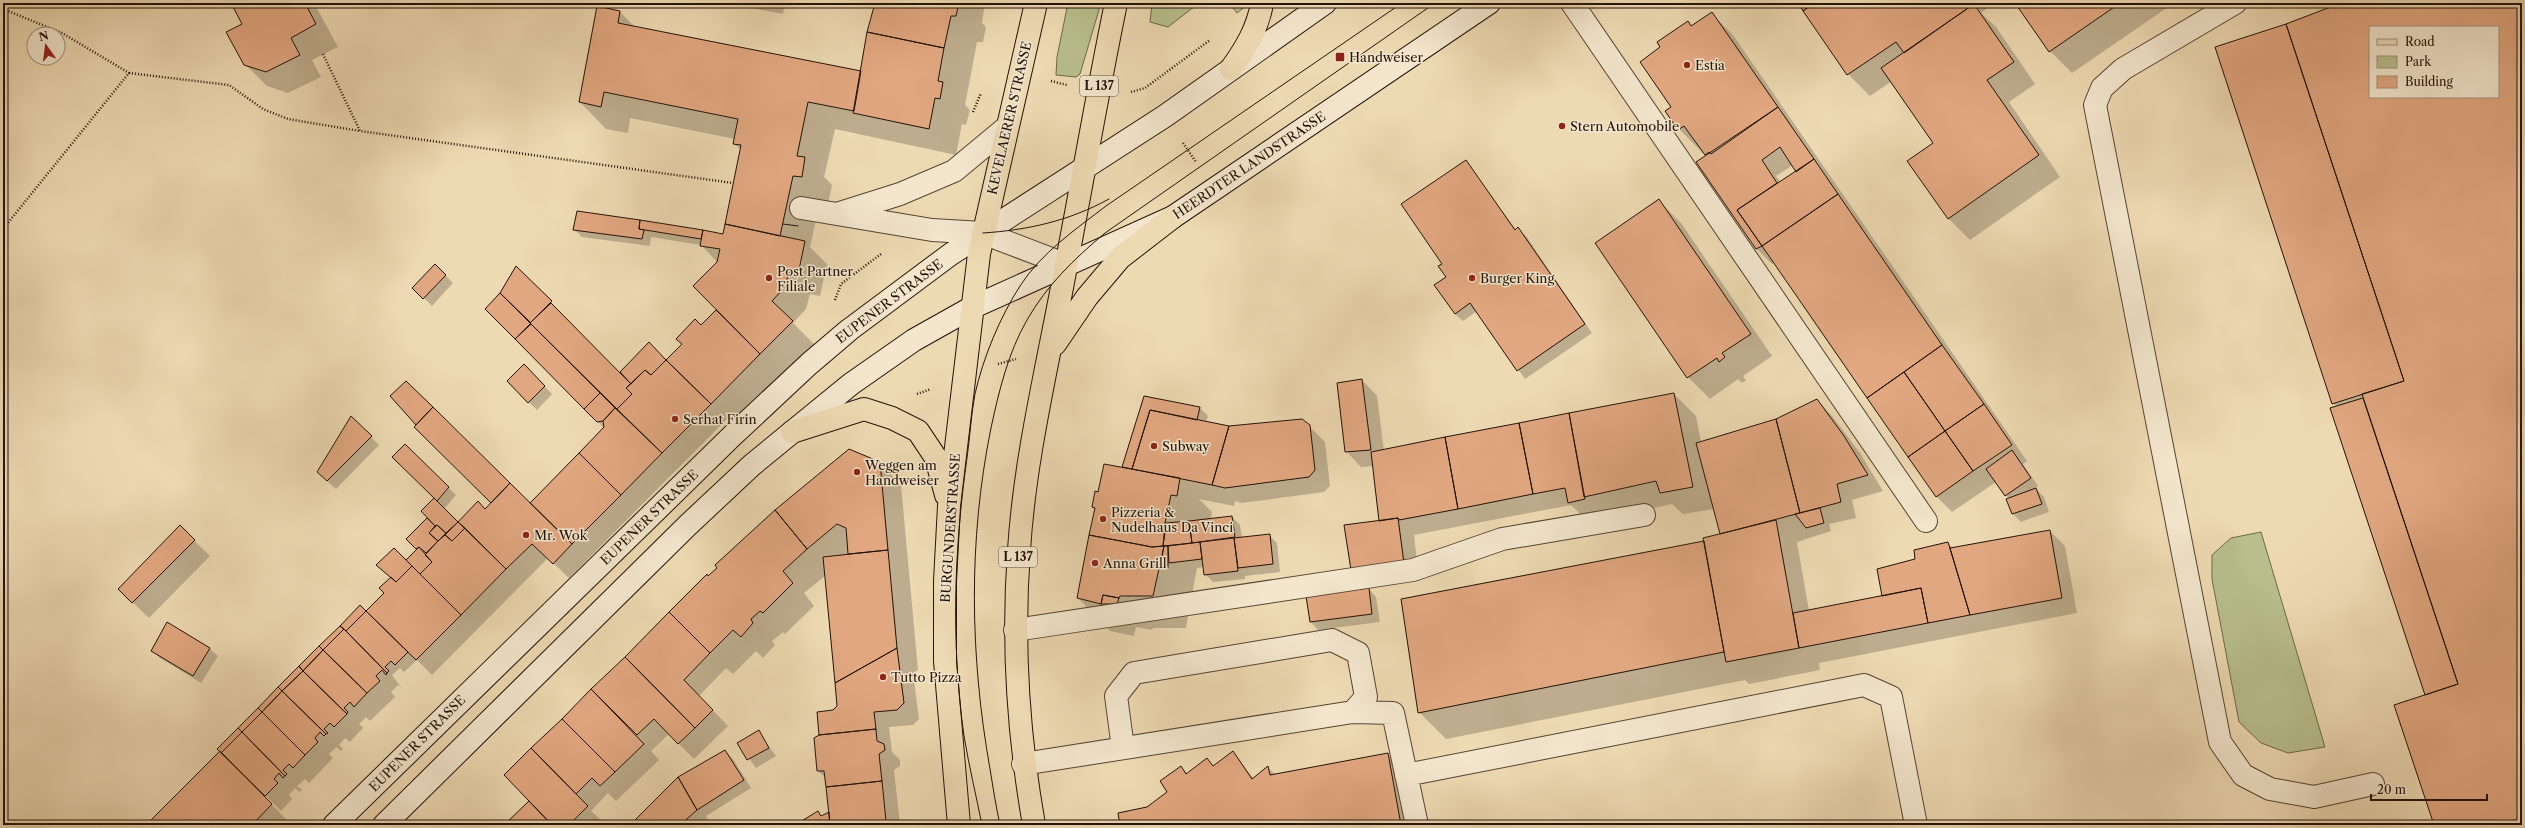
<svg xmlns="http://www.w3.org/2000/svg" width="2525" height="828" viewBox="0 0 2525 828" font-family="'Libre Caslon Text',serif">
<style>
.green{fill:#b8bf8d;stroke:#6e684a}
.shadow{fill:#0003;fill-rule:evenodd}
.building{fill:#e1a780;stroke:#231208;fill-rule:evenodd}
.lines{fill:none;stroke-linecap:round;stroke-linejoin:round}
.lane-casing{stroke:#564432;stroke-width:24}
.secondary-casing{stroke:#231208;stroke-width:24}
.primary-casing{stroke:#231208;stroke-width:24}
.path{stroke:#231208;stroke-width:2.5;stroke-dasharray:1 2;stroke-linecap:butt}
.lane{stroke:#f3e6cd;stroke-width:22}
.secondary{stroke:#f3e6cd;stroke-width:22}
.primary{stroke:#edd9b2;stroke-width:22}
.tram{stroke:#231208;stroke-width:1}
.poi-dot{fill:#8f2418;stroke:#f3e6cd;stroke-width:1.5}
.labels{text-anchor:middle;stroke-width:3;stroke-linejoin:round;paint-order:stroke}
.shield{fill:#f3e6cd;stroke:#615243;stroke-width:1}
.shield-label{font-size:12px;font-weight:bold;fill:#231208}
.poi-label{font-size:13px;fill:#231208;stroke:#f3e6cd;text-anchor:start}
.street-label{font-size:13px;fill:#231208;stroke:#f3e6cd}
</style>
<rect width="100%" height="100%" fill="#edd9b2"/>
<filter id="stains"><feTurbulence type="fractalNoise" baseFrequency=".005" numOctaves="4"/><feColorMatrix values="0 0 0 0 .2 0 0 0 0 .09 0 0 0 0 .02 0 0 0 .5 -.17"/></filter>
<radialGradient id="worn" r=".72"><stop offset=".6" stop-color="#630" stop-opacity="0"/><stop offset="1" stop-color="#630" stop-opacity=".3"/></radialGradient>
<path class="green" d="M1068 3H1101L1080 74 1076 77 1056 75 1057 57Z
M1152 3H1199L1168 27 1150 22Z
M1229 3H1246V6L1237 13Z
M2261 532 2325 747 2288 753 2261 743 2239 722 2212 579V555L2231 538Z"/>
<path class="shadow" d="M232 3H314L338 47 312 60 321 77 288 93 267 86 245 64 243 24Z
M738 3H785L783 14 741 6Z
M876 3H985L982 23 986 27 983 42H977L965 105 970 110 966 125 962 124 956 155 835 129 824 177 832 185 828 204 820 202 810 247 827 264 820 296 810 294 806 309 793 323 814 344 733 425 727 419 569 578 548 558 432 675 417 660 404 672 400 668 392 675 402 689 398 685 391 692 395 697 370 721 366 717 359 724 363 728 350 742 345 738 339 745 343 749 341 751 336 747 329 754 333 758 309 783 305 779 297 786 302 790 300 792 295 788 289 795 292 799 281 811 226 756 224 757 292 825H147L360 607 375 622 391 578 377 565 406 562 418 549 408 539 429 518 436 498 405 445 456 495 444 509 458 523 485 510 530 504 604 428 486 309 501 294 516 267 620 373 649 343 666 361 717 310 718 263 701 245 651 237 650 246 582 237 574 229 578 212 724 235 741 150 734 144 735 139 630 118 628 133 606 129 580 102 620 12 636 28 862 72ZM800 261H802L798 280 796 279Z
M1799 3H1995L1981 13 1996 27 2035 84 2009 102 2060 177 1970 240 1948 218 1934 143 1892 81 1870 96 1848 74Z
M2016 3H2174L2072 73 2050 51Z
M2346 3H2522V825H2435L2426 695 2337 407 2333 403 2217 48ZM2370 27H2498V97H2370Z
M1711 13 1733 35 2027 461 2023 464 2038 486 2035 488 2044 497 2049 512 2021 522 2013 514 2009 499 1996 482 1952 512 1937 497 1775 262 1772 264 1757 249 1706 156 1679 129 1672 107 1662 47 1687 22 1691 26ZM1793 165 1797 172 1781 182 1776 176Z
M1466 161 1516 230 1518 229 1526 236 1592 333 1525 379 1477 311 1463 321 1455 314 1443 264Z
M1659 201 1681 223 1772 356 1743 376 1746 380 1742 383 1738 379 1710 399 1688 377Z
M435 265 453 283 432 306 414 288Z
M524 365 552 394 537 410 508 381Z
M1362 380 1377 396 1384 451 1674 394 1696 416 1701 442 1777 420 1817 400 1832 416 1860 453 1883 491 1852 500 1856 518 1829 524 1831 531 1797 542 1809 611 1884 597 1916 559 1948 543 1954 549 2050 531 2065 546 2077 613 1819 663 1820 670 1749 684 1745 680 1446 739 1419 712 1705 541 1721 535 1714 509 1683 514 1672 504 1607 519 1599 510 1600 514 1584 518 1571 505 1414 535 1419 578 1367 585 1380 522 1374 466 1361 467 1346 451Z
M1144 397 1200 408 1208 416 1206 422 1230 427 1309 426 1325 442 1330 486 1324 492 1241 503 1235 501 1234 506 1199 499 1212 512 1211 519 1232 517 1240 525 1242 538 1269 535 1277 543 1280 572 1245 576V579L1213 582 1205 574 1204 567 1197 568 1186 628H1153L1152 630 1136 627 1134 636 1110 631 1078 598 1095 509 1093 507 1099 493 1125 469 1123 467Z
M351 417 379 445 336 489 326 480Z
M879 462 901 485 918 670 913 673 919 719 913 725 889 727 892 752 900 760V766L894 770 900 825H798L818 812 822 817 830 815 826 778 818 771 820 736 838 706 826 575 804 593 814 606 785 634 783 632 772 641 775 645 763 658 756 651 733 674 726 668 699 696 728 726 694 759 669 734 651 751 659 760 616 801 608 793 591 811 603 822 600 825H505L530 801 505 775 670 613 708 577Z
M180 527 210 556 149 618 119 589Z
M1369 589 1376 597 1380 622 1318 630 1311 622Z
M168 623 210 649 218 656 201 683 160 658 152 651Z
M758 732 776 756 756 768 738 743Z
M725 751 733 759 751 788 706 816 711 825H632Z
M1233 752 1254 779 1268 768 1276 775 1388 754 1395 762 1407 825H1121L1168 792 1181 767 1188 774 1214 767Z"/>
<path class="building" d="M231 3H305L316 24 291 38 300 55 266 72 244 65 226 32 242 24Z
M755 3H776L775 7Z
M875 3H959L956 16H951L944 48 867 32Z
M1798 3H1814L1803 11Z
M1814 3H1968L1971 6 1904 53 1896 42 1847 75 1803 11Z
M2015 3H2120L2049 52Z
M2341 3H2522V825H2434L2394 705 2458 684 2362 394 2404 381 2286 24ZM2370 27H2498V97H2370Z
M1974 4 2014 62 1987 80 2039 155 1948 219 1907 161 1933 143 1881 68Z
M597 6 620 11 618 23 861 71 854 111 808 102 797 156 805 157 802 177 793 176 780 236 725 224 741 145 733 144 738 119 604 92 601 107 579 102Z
M1712 12 1778 107 1711 154 1709 152 1705 155 1684 126 1678 130 1665 111 1671 107 1640 62 1660 47 1657 42 1688 21 1691 26Z
M2286 24 2404 381 2332 404 2215 47Z
M867 32 944 48 938 81 943 82 940 99 935 98 929 129 853 113Z
M1778 107 1814 159 1796 172 1780 147 1762 160 1777 183 1737 210 1762 246 1756 249 1696 162Z
M1814 159 1838 194 1762 246 1737 210Z
M1466 160 1515 230 1518 227 1585 324 1517 371 1470 303 1455 314 1434 285 1446 277 1438 266 1442 264 1401 204Z
M1838 194 1942 345 1867 398 1762 246Z
M1659 199 1751 334 1722 353 1725 357 1719 362 1717 358 1687 378 1595 243Z
M577 211 640 220 639 229 644 230 642 239 573 230Z
M640 220 703 230 701 239 639 229Z
M725 224 805 241 798 275 789 272 785 287 772 301 793 321 760 354 693 286 717 262 720 249 700 246 703 230 723 234Z
M435 264 446 275 423 299 412 288Z
M516 266 552 301 530 323 500 293Z
M500 293 531 323 515 339 485 309Z
M551 303 631 384 626 388 632 394 617 409 530 323Z
M716 310 760 354 711 404 666 360 682 344 676 339 695 319 701 325Z
M531 324 600 393 584 409 515 339Z
M649 342 666 360 651 375 645 370 631 384 620 372Z
M1942 345 1984 404 1945 431 1904 372Z
M666 360 711 404 662 453 617 409 632 394 626 388 645 370 651 375Z
M524 364 545 386 528 403 507 381Z
M1904 372 1945 431 1908 457 1867 398Z
M1362 379 1371 450 1345 452 1337 383Z
M406 381 433 407 416 425 390 396Z
M600 393 615 408 603 421 597 422 584 409Z
M1674 393 1693 487 1660 493 1656 481 1584 497 1569 413Z
M1144 396 1200 407 1197 420 1150 410 1132 469 1122 467Z
M2363 398 2458 684 2425 695 2330 408Z
M1817 399 1844 436 1868 475 1837 484 1841 502 1800 513 1776 419Z
M1984 404 2012 445 1973 471 1945 431Z
M433 407 510 483 491 503 414 427Z
M615 408 662 453 621 495 579 453 604 427 603 421Z
M1150 410 1229 426 1212 485 1132 469Z
M1569 413 1585 499 1568 503 1565 488 1533 494 1519 423Z
M351 416 372 436 327 481 317 472Z
M1302 419 1310 425 1315 470 1309 477 1225 488 1212 485 1229 426Z
M1776 419 1800 513 1720 534 1696 443Z
M1519 423 1533 494 1458 509 1445 437Z
M1945 431 1973 471 1936 497 1908 457Z
M1445 437 1458 509 1399 520 1398 518 1379 521 1371 452Z
M405 444 449 487 437 501 392 457Z
M849 449 880 462 888 550 848 554 846 528 837 524 807 549 775 510Z
M2012 450 2031 478 2005 496 1986 469Z
M579 453 621 495 572 544 530 503Z
M1104 464 1180 478 1177 496 1171 495 1163 532 1165 533 1163 546 1152 547 1089 535 1095 508 1092 507 1095 491 1098 492Z
M510 483 572 544 553 564 532 544 506 569 458 522 478 501 485 509Z
M2036 488 2042 504 2012 514 2006 499Z
M434 498 458 522 446 533 437 525 435 526 421 511Z
M1820 508 1824 523 1806 528 1795 514Z
M775 510 807 549 783 571 793 583 763 613 760 611 751 619 753 623 741 637 733 630 710 653 669 612 707 574 708 576 717 568 715 565Z
M1232 516 1235 537 1192 543 1189 521Z
M427 518 435 526 429 533 438 541 426 553 419 547 416 549 406 539Z
M1398 518 1404 563 1351 570 1344 525Z
M1776 520 1799 648 1726 662 1703 538Z
M1189 521 1192 543 1163 546 1165 523Z
M458 522 465 528 452 541 445 535Z
M180 525 195 540 132 603 118 589Z
M437 525 446 533 438 541 429 533Z
M465 528 506 569 461 615 420 574 432 562 425 555 438 541 445 535 452 541Z
M2050 530 2062 598 1970 615 1950 548Z
M1270 534 1273 564 1238 568 1234 538Z
M1089 535 1152 547 1164 546 1153 596H1120L1119 598 1103 595 1101 604 1077 598Z
M1234 538 1238 571 1204 575 1200 542Z
M1704 541 1724 652 1418 713 1401 599Z
M1200 542 1202 559 1169 563 1168 546Z
M1948 542 1970 615 1928 623 1921 588 1882 596 1877 569 1915 559 1914 550Z
M1164 546H1168V568L1160 567Z
M419 547 432 562 420 574 406 560Z
M394 548 412 566 396 582 376 565Z
M888 550 897 648 835 683 823 557Z
M412 566 461 615 416 660 366 611 384 593 379 588 391 577 396 582Z
M1369 588 1372 614 1310 622 1306 596Z
M1921 588 1928 623 1799 648 1793 613Z
M1103 595 1119 598 1117 604H1101Z
M360 605 366 611 346 631 340 626Z
M366 611 408 652 395 665 391 661 385 667 389 671 387 673 346 631Z
M669 612 710 653 684 680 713 710 695 728 625 657Z
M167 622 210 648 193 676 151 651Z
M340 626 344 629 323 650 319 646Z
M344 629 387 673 386 675 382 670 376 676 380 681 367 693 323 650Z
M319 646 323 650 303 671 299 666Z
M897 648 904 703 897 710 874 712 876 729 819 735 817 712 833 710 837 706 835 683Z
M323 650 367 693 354 707 350 702 344 708 348 712 347 714 303 671Z
M625 657 695 728 678 744 654 719 637 735 591 689Z
M299 666 303 671 282 691 278 687Z
M303 671 347 714 334 727 330 723 324 729 328 733 326 734 282 691Z
M278 687 282 691 262 712 258 708Z
M591 689 644 744 615 772 562 719Z
M282 691 326 734 324 736 320 732 315 738 318 742 305 755 262 712Z
M258 708 262 712 242 732 238 728Z
M262 712 305 755 293 768 289 764 283 770 287 774 285 776 242 732Z
M562 719 615 772 600 786 592 778 576 794 531 748Z
M238 728 242 732 221 753 217 749Z
M876 729 877 741 884 744 885 750 879 754 882 781 826 787 824 771H817L814 738 819 735Z
M759 730 769 748 747 760 737 743Z
M242 732 285 776 283 778 279 773 274 779 278 783 265 796 221 753Z
M531 748 588 806 569 825H552L504 775Z
M725 750 744 780 697 810 678 777Z
M220 751 272 804 252 825H146Z
M1233 751 1252 779 1268 766 1270 775 1388 753 1401 825H1120L1118 813 1147 807 1167 792 1160 781 1181 766 1186 774 1207 758 1213 766Z
M678 777 697 810 680 825H630Z
M882 781 886 821 830 825 826 787Z
M529 801 552 825H504Z
M818 811 821 816 829 812 830 825H795Z
M886 821 887 825H850Z"/>
<g class="lines">
<g class="lane-casing">
<path id="lane" d="M1572 3 1926 521
M2235 3 2123 69 2102 88 2095 105 2220 742 2243 775 2270 789 2314 797 2373 784
M801 208 932 230 983 233 1067 265
M840 213 900 194 954 171 1007 127
M1015 630 1413 570 1502 539 1644 515
M1123 748 1116 696 1134 673 1332 640 1358 653 1366 697 1353 712
M1023 764 1353 712 1393 713 1417 825
M1406 775 1864 685 1891 697 1916 825"/>
</g>
<g class="secondary-casing">
<path id="secondary" d="M334 825 732 436 809 364 849 330 951 254 1165 116 1325 3
M384 825 688 525 752 465 851 384 914 340 971 308 1173 217 1489 3"/>
</g>
<g class="primary-casing">
<path id="primary" d="M1231 69C1246 48 1258 28 1262 3
M1055 344 1087 297 1120 258 1173 217
M792 432 864 409 892 418 918 431 936 458 946 495
M959 825 945 661V581L949 506 979 254 1036 3
M1034 825C1018 734 1012 643 1019 550 1025 455 1049 360 1066 266 1083 178 1098 90 1116 3"/>
</g>
<path class="path" d="M3 9 62 33 129 73 3 229
M323 54 360 131 733 183
M129 73 229 85 263 109 288 119 360 131
M1051 81 1067 85
M1131 92 1145 88 1210 40
M973 112 981 93
M1183 143 1196 162
M835 300 841 284 881 254
M998 364 1016 359
M917 394 931 389"/>
<use href="#lane" class="lane"/>
<use href="#secondary" class="secondary"/>
<use href="#primary" class="primary"/>
<path class="tram" d="M783 224 798 226
M983 233C1028 230 1069 221 1109 199
M982 825C976 795 969 766 964 736 951 643 954 550 967 458 970 437 971 415 975 394 983 358 1000 317 1020 286 1041 253 1076 229 1106 206L1402 3
M1000 825C996 807 993 787 990 769 970 656 968 541 991 428 999 391 1008 353 1027 320 1047 285 1074 259 1105 233L1435 3"/>
</g>
<g class="poi-dot">
<rect x="1335" y="52" width="10" height="10" rx="2"/>
<circle cx="1687" cy="65" r="4"/>
<circle cx="1562" cy="126" r="4"/>
<circle cx="769" cy="278" r="4"/>
<circle cx="1472" cy="278" r="4"/>
<circle cx="675" cy="419" r="4"/>
<circle cx="1154" cy="446" r="4"/>
<circle cx="857" cy="472" r="4"/>
<circle cx="1103" cy="519" r="4"/>
<circle cx="526" cy="535" r="4"/>
<circle cx="1095" cy="563" r="4"/>
<circle cx="883" cy="677" r="4"/>
</g>
<g class="labels">
<g class="shield">
<rect x="1080" y="76" width="38" height="20" rx="3"/>
<rect x="999" y="547" width="38" height="20" rx="3"/>
</g>
<g class="shield-label">
<text x="1099" y="90">L 137</text>
<text x="1018" y="561">L 137</text>
</g>
<g class="poi-label">
<text x="1349" y="62">Handweiser</text>
<text x="1695" y="70">Estía</text>
<text x="1570" y="131">Stern Automobile</text>
<text x="777" y="276">Post Partner<tspan x="777" dy="15">Filiale</tspan></text>
<text x="1480" y="283">Burger King</text>
<text x="683" y="424">Serhat Firin</text>
<text x="1162" y="451">Subway</text>
<text x="865" y="470">Weggen am<tspan x="865" dy="15">Handweiser</tspan></text>
<text x="1111" y="517">Pizzeria &amp;<tspan x="1111" dy="15">Nudelhaus Da Vinci</tspan></text>
<text x="534" y="540">Mr. Wok</text>
<text x="1103" y="568">Anna Grill</text>
<text x="891" y="682">Tutto Pizza</text>
</g>
<g class="street-label">
<text transform="translate(1009 118) rotate(-77)" y="5">KEVELAERER STRASSE</text>
<text transform="translate(1249 165) rotate(-34)" y="5">HEERDTER LANDSTRASSE</text>
<text transform="translate(889 301) rotate(-37)" y="5">EUPENER STRASSE</text>
<text transform="translate(649 517) rotate(-44)" y="5">EUPENER STRASSE</text>
<text transform="translate(950 528) rotate(-86)" y="5">BURGUNDERSTRASSE</text>
<text transform="translate(417 743) rotate(-45)" y="5">EUPENER STRASSE</text>
</g>
</g>
<rect width="2525" height="828" fill="none" stroke="#edd9b2" stroke-width="16"/>
<rect x="4" y="4" width="2517" height="820" fill="none" stroke="#231208" stroke-width="2"/>
<rect x="8" y="8" width="2509" height="812" fill="none" stroke="#231208"/>
<rect x="2369" y="26" width="130" height="72" fill="#f3e6cd" stroke="#a0917e"/>
<rect x="2377" y="39" width="20" height="6" fill="#edd9b2" stroke="#a0917e"/>
<text x="2405" y="46" font-size="12" fill="#231208">Road</text>
<rect x="2377" y="56" width="20" height="12" fill="#b8bf8d" stroke="#a0917e"/>
<text x="2405" y="66" font-size="12" fill="#231208">Park</text>
<rect x="2377" y="76" width="20" height="12" fill="#e1a780" stroke="#a0917e"/>
<text x="2405" y="86" font-size="12" fill="#231208">Building</text>
<g transform="translate(46 46) rotate(346)"><circle r="19" fill="#f3e6cd" stroke="#a0917e"/>
<path d="M0-3L7 15L0 10L-7 15Z" fill="#8f2418"/>
<text y="-6" font-size="11" font-weight="bold" text-anchor="middle" fill="#231208">N</text>
</g>
<path d="M2371 794v6h116v-6" fill="none" stroke="#231208" stroke-width="2"/>
<text x="2377" y="794" font-size="12" fill="#231208" stroke="#f3e6cd" stroke-width="3" paint-order="stroke">20 m</text>
<rect width="100%" height="100%" filter="url(#stains)"/>
<rect width="100%" height="100%" fill="url(#worn)"/>
</svg>
